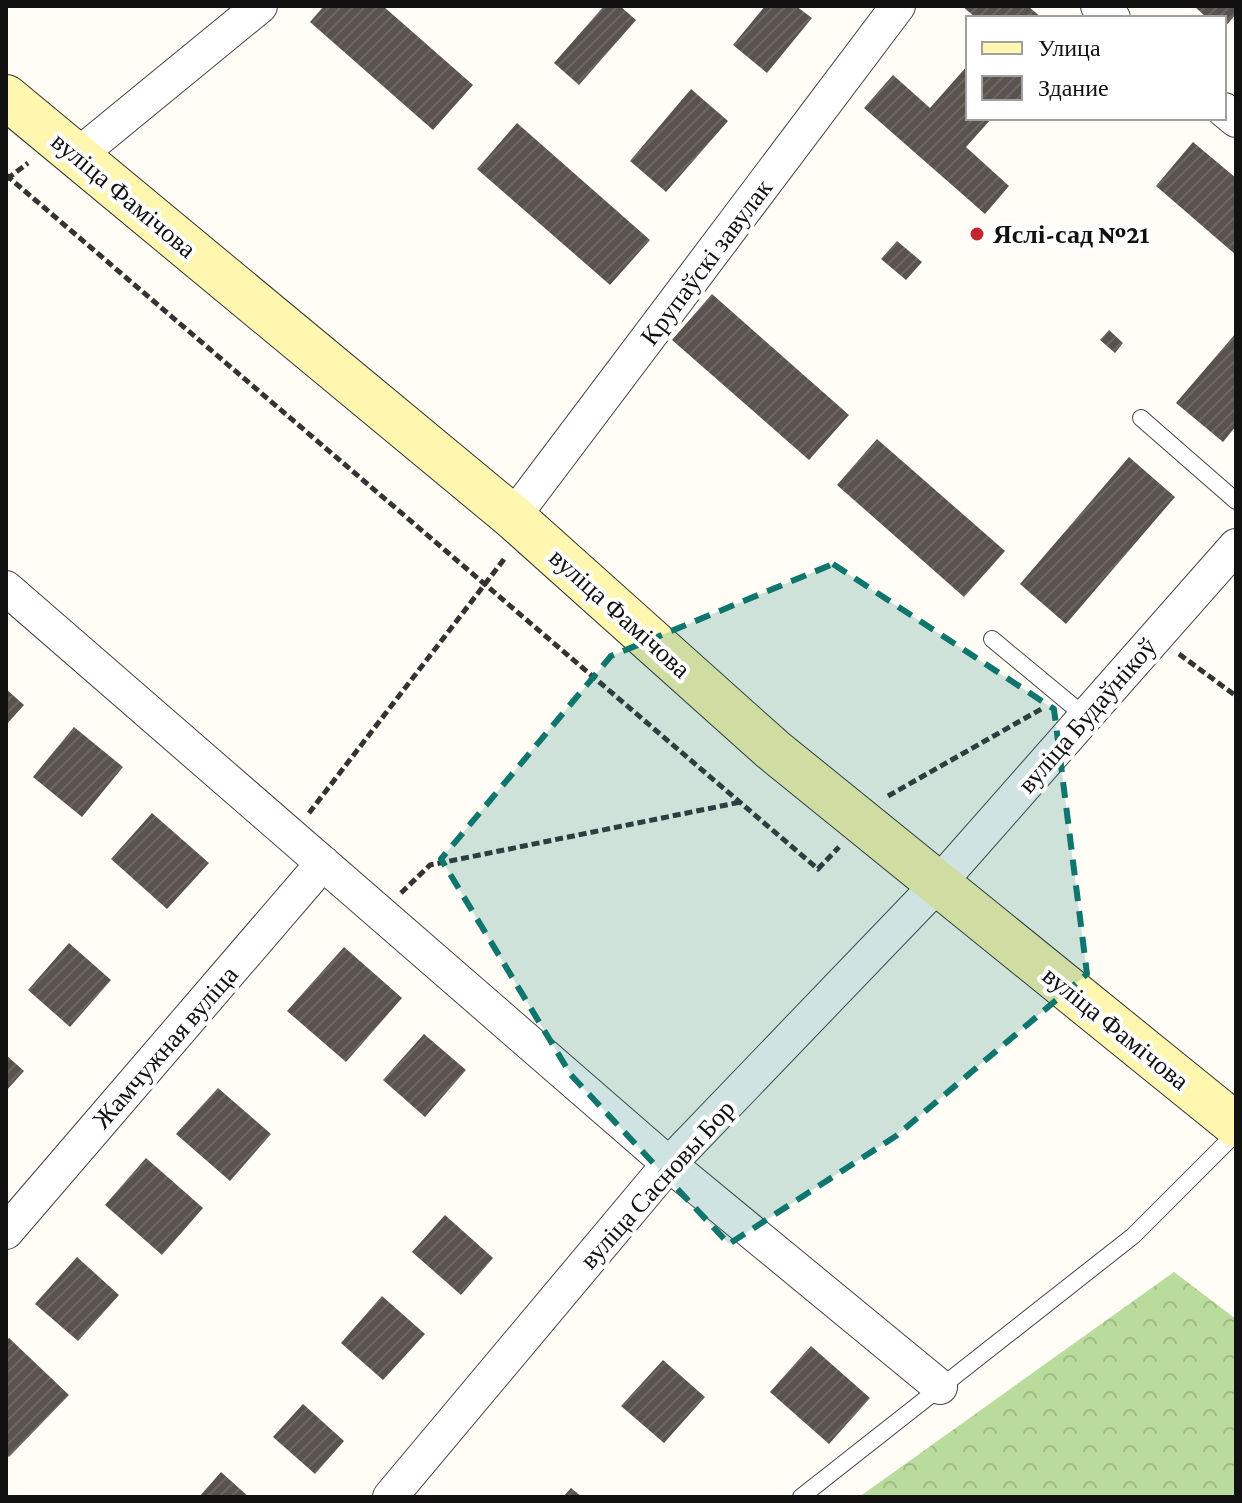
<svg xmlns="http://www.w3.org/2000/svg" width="1242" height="1503" viewBox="0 0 1242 1503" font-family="'Crimson Pro',serif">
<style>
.forest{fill:url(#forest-crowns)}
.building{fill:url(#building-hatch)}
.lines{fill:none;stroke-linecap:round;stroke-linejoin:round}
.service-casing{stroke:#444;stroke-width:18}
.minor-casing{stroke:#444;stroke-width:36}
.secondary-casing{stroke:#333;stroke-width:46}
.path{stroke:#333;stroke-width:5;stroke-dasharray:8 4;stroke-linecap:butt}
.service{stroke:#fff;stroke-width:16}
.minor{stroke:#fff;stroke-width:34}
.secondary{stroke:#fff6b0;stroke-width:44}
.marked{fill:#0f766e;fill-opacity:0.2;stroke:#0f766e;stroke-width:6;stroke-dasharray:16 10;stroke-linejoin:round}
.poi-dot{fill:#c4262e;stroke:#fff;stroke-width:3}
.labels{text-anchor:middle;stroke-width:8;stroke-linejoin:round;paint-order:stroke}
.street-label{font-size:26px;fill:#111;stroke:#fff}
.poi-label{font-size:26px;font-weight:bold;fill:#111;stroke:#fff;text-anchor:start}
</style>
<defs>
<pattern id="forest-crowns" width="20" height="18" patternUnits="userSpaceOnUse" patternTransform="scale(2)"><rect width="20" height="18" fill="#b9dc9c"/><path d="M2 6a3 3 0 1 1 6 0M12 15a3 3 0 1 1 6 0" fill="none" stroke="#9ebc85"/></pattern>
<pattern id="building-hatch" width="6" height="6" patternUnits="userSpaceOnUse" patternTransform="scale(2)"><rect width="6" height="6" fill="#5a524d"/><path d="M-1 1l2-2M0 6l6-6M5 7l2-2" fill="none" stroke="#6d6662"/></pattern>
</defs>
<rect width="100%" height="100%" fill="#fffdf5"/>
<path class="forest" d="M1174 1272 1236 1319V1497H859Z"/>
<path class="building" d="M324 6H383L473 85 433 130 310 22Z
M604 6H620L636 20 579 85 554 63Z
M765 6H796L812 18 767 73 733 45Z
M962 6H1028L1042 18H976Z
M1194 6H1236V14L1224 28V18H1207Z
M968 65V118H992L966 147 1009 186 985 214 864 108 893 75 930 108Z
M691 89 728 121 666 192 630 161Z
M517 123 650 240 610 285 477 169Z
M1193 142 1236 178V255L1156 186Z
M897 241 922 262 906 280 881 259Z
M712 294 849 415 809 460 672 340Z
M1109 330 1123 343 1115 353 1100 340Z
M1236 333V426L1223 442 1176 403Z
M877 439 1005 551 964 597 837 485Z
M1129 457 1175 497 1066 624 1020 584Z
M6 689 24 705 6 725Z
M74 727 123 767 82 817 33 777Z
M152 813 209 863 167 909 111 859Z
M69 943 111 980 70 1027 28 990Z
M344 947 402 998 346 1062 287 1011Z
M424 1034 466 1070 425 1117 383 1080Z
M6 1055 24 1071 6 1091Z
M218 1088 271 1134 230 1181 176 1134Z
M146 1158 203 1208 162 1255 105 1205Z
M445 1215 493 1258 461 1295 412 1252Z
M77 1257 119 1295 78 1341 35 1304Z
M382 1296 425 1334 383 1380 341 1343Z
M9 1338 69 1395 9 1457 6 1454V1341Z
M811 1346 870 1398 829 1444 770 1392Z
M663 1360 705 1397 664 1443 621 1406Z
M303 1404 344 1441 315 1474 273 1437Z
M221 1472 249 1497H199Z
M571 1488 582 1497H563Z"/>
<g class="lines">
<g class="service-casing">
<path id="service" d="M1141 418 1236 501
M992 639 1086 717
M801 1497 1133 1236 1236 1133"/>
</g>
<g class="minor-casing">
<path id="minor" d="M1098 6 1113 18
M1224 110 1236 120
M77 156 260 6
M513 517 898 6
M6 588 669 1164 940 1387
M6 1232 323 863
M390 1497 669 1164 938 884 1236 546"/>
</g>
<g class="secondary-casing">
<path id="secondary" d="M6 97 513 517 772 749 1236 1125"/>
</g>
<path class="path" d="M6 175 818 869 839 847
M7 179 28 163
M1179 654 1236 696
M888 796 1043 708
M309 813 505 558
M401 893 430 865 741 802"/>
<use href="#service" class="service"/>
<use href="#minor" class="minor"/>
<use href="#secondary" class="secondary"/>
</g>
<path class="marked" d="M833 564 1054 709 1087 974 896 1136 729 1244 571 1075 441 859 611 656Z"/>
<circle class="poi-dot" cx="977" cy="234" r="8"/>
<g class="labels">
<g class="street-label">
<text transform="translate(124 195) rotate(40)" y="9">вуліца Фамічова</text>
<text transform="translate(706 262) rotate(-53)" y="9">Крупаўскі завулак</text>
<text transform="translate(620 613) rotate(42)" y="9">вуліца Фамічова</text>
<text transform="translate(1087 715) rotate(-49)" y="9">вуліца Будаўнікоў</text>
<text transform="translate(1116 1028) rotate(39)" y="9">вуліца Фамічова</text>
<text transform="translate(165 1047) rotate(-49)" y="9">Жамчужная вуліца</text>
<text transform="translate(657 1184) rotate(-48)" y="9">вуліца Сасновы Бор</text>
</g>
<g class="poi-label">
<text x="993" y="243">Яслі-сад №21</text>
</g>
</g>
<rect width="1242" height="1503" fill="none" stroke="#111111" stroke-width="16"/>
<rect x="966" y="16" width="260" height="104" fill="#ffffff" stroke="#a0a0a0" stroke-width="2"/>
<rect x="982" y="42" width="40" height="12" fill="#fff6b0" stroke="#a0a0a0" stroke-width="2"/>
<text x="1038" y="56" font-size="24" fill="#111111">Улица</text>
<rect x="982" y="76" width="40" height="24" fill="url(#building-hatch)" stroke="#a0a0a0" stroke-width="2"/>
<text x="1038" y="96" font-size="24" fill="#111111">Здание</text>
</svg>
